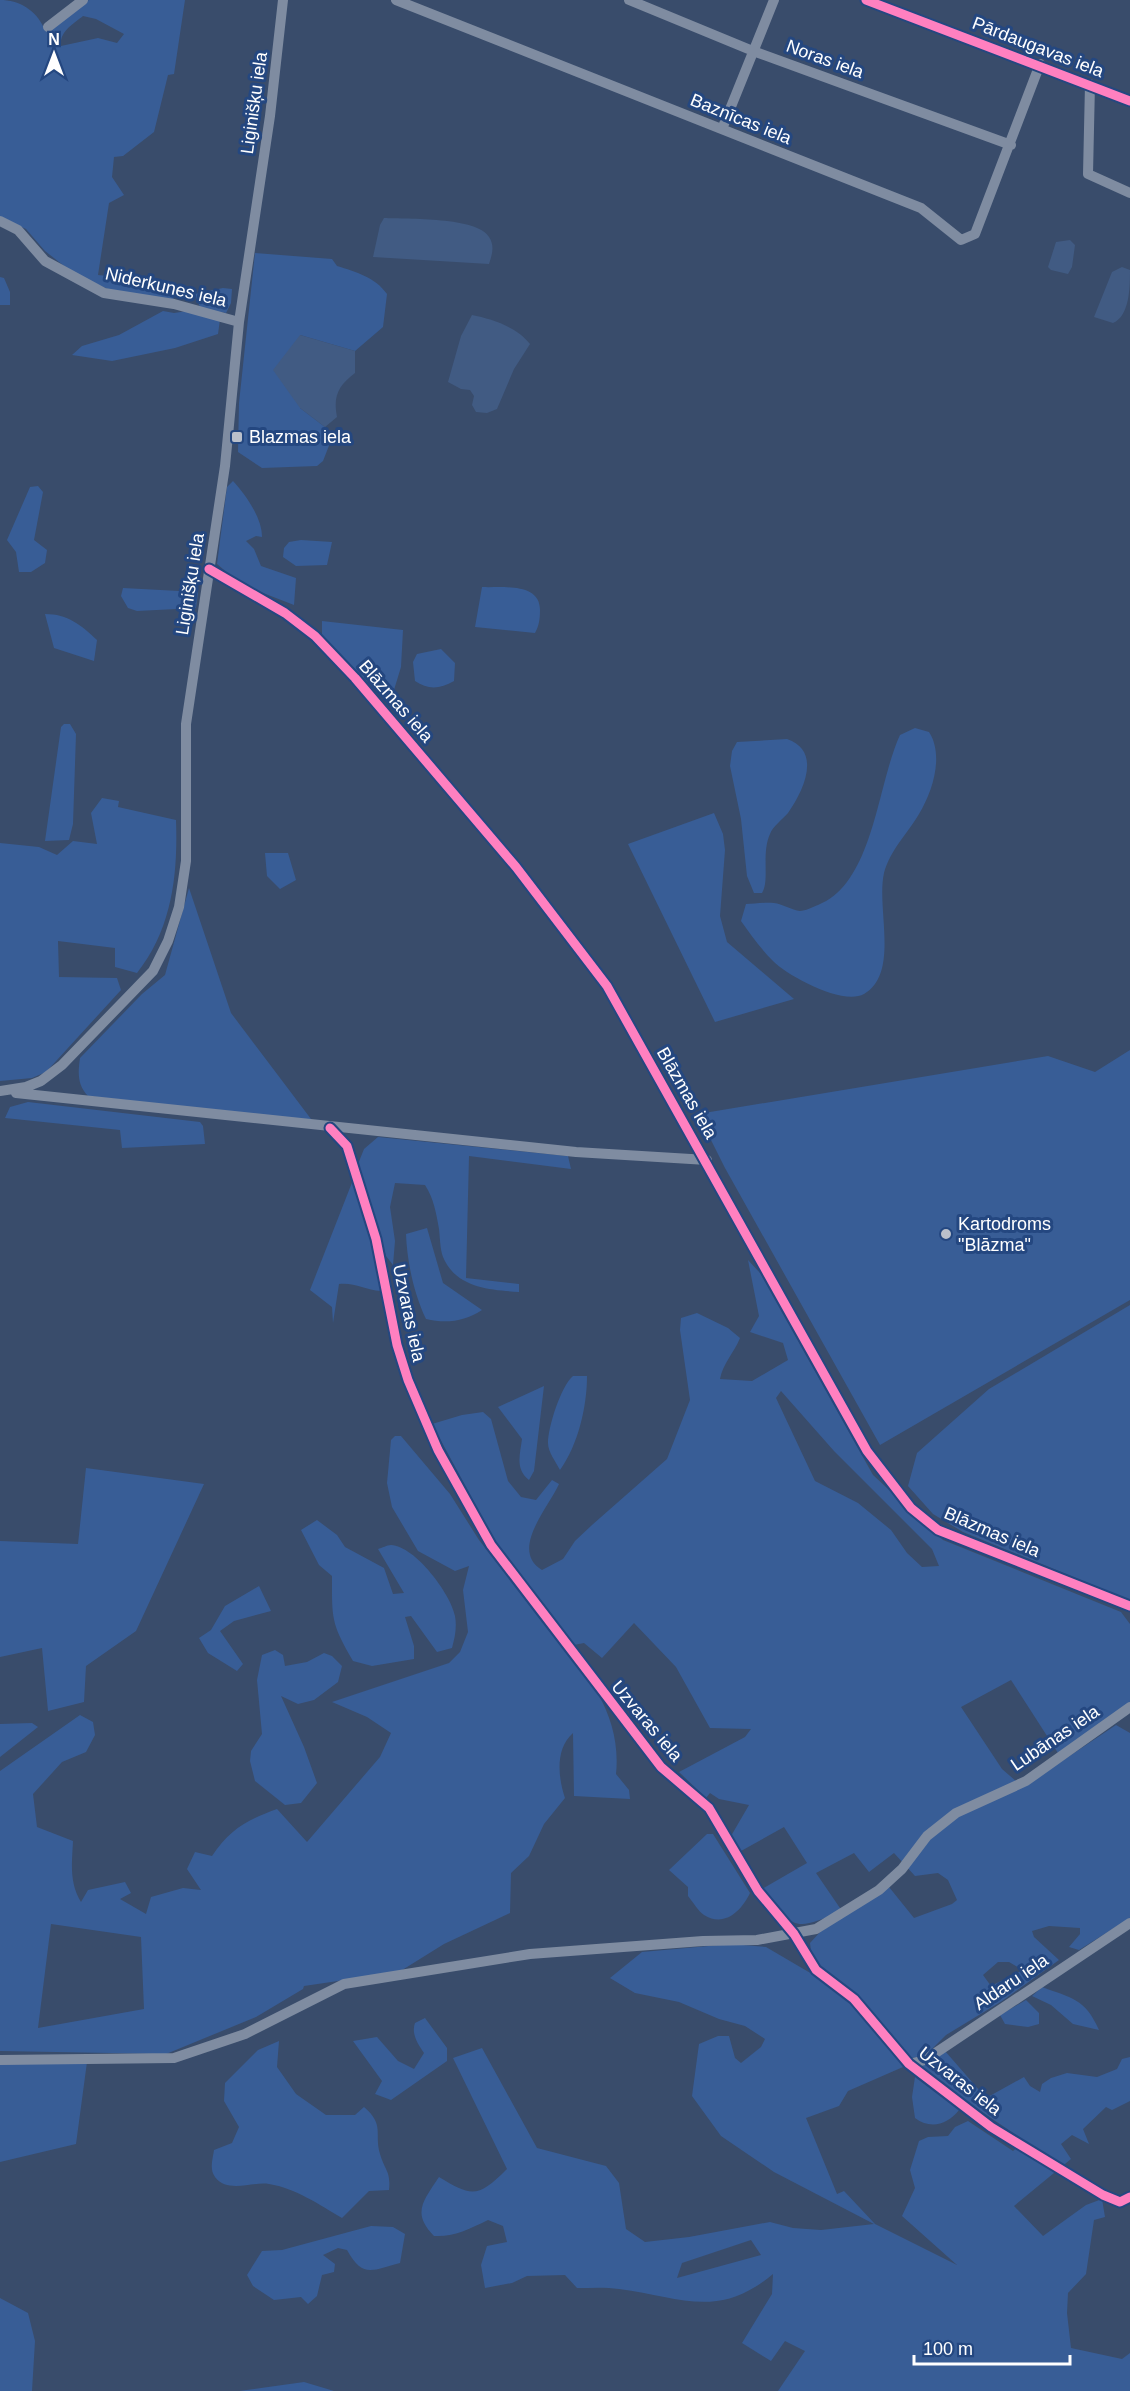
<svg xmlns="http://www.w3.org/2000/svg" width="1130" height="2391" viewBox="0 0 1130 2391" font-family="Arial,sans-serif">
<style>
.green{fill:#385d96;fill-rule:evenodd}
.water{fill:#415b83}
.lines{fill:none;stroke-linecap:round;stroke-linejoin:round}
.street{stroke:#7f8ca1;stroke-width:10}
.cycleway-casing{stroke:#244780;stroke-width:13}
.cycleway{stroke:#ff80c0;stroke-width:9}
.poi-dot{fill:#bac0cb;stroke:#244780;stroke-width:2}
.labels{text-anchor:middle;stroke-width:6;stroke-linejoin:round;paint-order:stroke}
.street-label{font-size:18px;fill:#fff;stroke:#244780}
.poi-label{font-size:18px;fill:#fff;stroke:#244780;text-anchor:start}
</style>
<rect width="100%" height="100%" fill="#394c6b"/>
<path class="green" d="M0 0C19 0 36 10 44 28L89 0H185L174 74 168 75 154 132 123 156 114 157 112 177 124 195 109 203 98 275 176 283 173 301 112 291 73 273 45 251 26 229 0 217ZM83 16 96 19 124 34 117 43 98 38 61 46C59 32 73 24 83 16Z
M255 253 332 259 337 266C356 272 375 277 387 294L383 327 355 351 300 335V408L325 427 332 438 323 461 317 466 262 468 238 452 239 403Z
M0 277 4 278 10 292V305H0Z
M223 288 232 289 231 303 226 313 221 312 218 334 175 348 112 361 72 355 82 346 119 335 163 311 174 313 201 309 194 294Z
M233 481C246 495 262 518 262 537L256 536 246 541 254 549 261 566 296 578 294 605 242 585 217 564 227 487Z
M38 486 43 492 34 540 47 550 45 563 31 572H19L16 552 7 540 30 487Z
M301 540 332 542 327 565 296 566 283 557 284 548 289 542Z
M482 587C502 588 540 582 540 610 540 619 539 626 535 633L475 627Z
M123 588 198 592 196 608 137 611 128 608 121 596Z
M45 614C68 614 81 625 97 640L94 661 54 648Z
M322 621 403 630 401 667 390 703 322 638Z
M441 649 455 663 454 681C440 689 428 690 415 681L413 662 417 654Z
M64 724H70L76 734 73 824 69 840 45 841 61 727Z
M915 728 929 732C944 755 933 791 919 814 908 833 890 850 884 873 876 908 900 973 864 994 843 1006 788 976 773 961 761 949 751 935 741 921L746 904C755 904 765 902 774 903 782 904 792 910 800 911 805 911 813 907 818 905 874 883 877 784 900 735Z
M787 739C822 751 804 790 788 813 782 820 773 826 770 834 761 854 770 880 762 893H754L747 876 741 819 730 766 732 751 737 742Z
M102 798 119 801 118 807 176 820C178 875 172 929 137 973L115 967V948L58 941 59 977 117 978 121 990 46 1072 32 1078 0 1081V843L39 847 57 855 73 841 97 844 91 813Z
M714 813 723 834 725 850 720 916 727 942 794 999 715 1022 628 844Z
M265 853H288L296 880 280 889 267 876Z
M189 888 231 1013 311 1119H292L88 1096C77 1085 78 1072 80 1058L142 994 165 975Z
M1130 1050V1300L880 1445 725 1168 698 1114 1048 1056 1095 1072Z
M28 1102 200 1122 203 1126 205 1144 122 1148 120 1130 5 1118 10 1107Z
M378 1137 568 1156 571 1169 469 1156 466 1278 519 1284V1292C490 1290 456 1288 443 1257 440 1249 440 1237 439 1229 436 1213 434 1199 425 1185L395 1183 390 1207 395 1241 393 1265 386 1256 358 1164 364 1149Z
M353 1180 378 1264 381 1291C365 1290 354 1282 339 1284L333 1323 332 1307 310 1290Z
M427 1228 443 1283 482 1310C465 1321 447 1324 426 1319 414 1294 407 1262 406 1234Z
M748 1260 760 1273 873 1475 943 1540 1121 1612 1130 1624V1702L1058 1753 1011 1680 961 1707 1002 1769 1017 1782 998 1789 955 1815 1041 1775 1116 1725 1130 1733V1918L1079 1950 1069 1947 1080 1934V1928L1049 1926 1032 1931 1034 1937 1059 1960 1002 2001 946 2035 925 2056 912 2058 821 1969 811 1951 810 1943 821 1931 889 1887 914 1918 952 1904 957 1900 948 1880 938 1873 915 1876 894 1853 869 1872 854 1853 816 1873 842 1911C794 1931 795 1931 762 1889L807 1863 784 1827 741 1851 731 1836 749 1805 719 1799 710 1793 706 1798 679 1772 745 1737 751 1729 710 1728 676 1667 634 1623 602 1658 584 1643 574 1645 494 1539 432 1424 462 1415 483 1412 491 1419 508 1481 521 1497 536 1500 552 1480 559 1484C549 1507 509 1550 542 1570L563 1559 575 1541 592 1525 667 1459 690 1400 680 1330 681 1318 697 1313 728 1328 740 1338C734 1353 723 1363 720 1379L752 1381 788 1360 783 1343 750 1332 759 1316ZM781 1391 834 1451 932 1549 939 1566 922 1567 907 1553 891 1530 858 1503 815 1481 776 1398ZM998 1962H1009L1023 1970 991 1986 983 1975Z
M1130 1305V1600L963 1532 933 1514 908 1486 917 1453 989 1389Z
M573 1376H587C587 1407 578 1445 560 1470 556 1462 548 1452 548 1443 548 1427 561 1386 573 1376Z
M544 1386 534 1471 529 1480C515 1469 520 1455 522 1439L498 1407Z
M395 1436H401L450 1494 479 1540 598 1694C612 1718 619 1746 616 1774L629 1790 630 1799 574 1796 573 1733C555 1749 558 1777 565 1798L544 1824 529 1856 511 1873 510 1913 444 1944 399 1972 304 1986 303 1989 256 2017 166 2054 0 2051V1771L80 1715 93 1722 95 1735 86 1752 62 1762 33 1794 37 1827 73 1841C72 1863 69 1882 81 1902L88 1890 125 1882 131 1893 120 1899 146 1914 151 1897 183 1888 201 1890 187 1869 195 1852 212 1856C230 1829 247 1820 277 1809L307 1842 380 1757 391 1733 367 1717 332 1702 449 1663 460 1652 468 1632 463 1590 469 1566 455 1571 418 1551 392 1507 387 1483 391 1440ZM51 1924 141 1937 144 2009 38 2028Z
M86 1468 204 1484 136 1631 86 1666 84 1702 48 1711 42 1648 0 1657V1541L78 1544Z
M317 1520 337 1535 345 1547 384 1568 393 1594 404 1593 378 1549C382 1548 387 1545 391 1545 415 1546 451 1594 455 1616 457 1627 455 1637 452 1648L437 1652 411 1616 405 1617 414 1646V1659L372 1666 353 1661C331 1623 332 1619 332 1576L319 1565 301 1530Z
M259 1586 271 1611 234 1621 220 1631 243 1664 237 1671 208 1653 199 1638 211 1630 225 1606Z
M275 1650 283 1655 285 1666 307 1662 324 1653 332 1656 342 1666 338 1682 314 1700 298 1704 281 1696 304 1747 317 1783 301 1803 285 1805 255 1781 250 1761 251 1751 262 1734 257 1680 262 1655Z
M32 1723 38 1727 0 1757V1724Z
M707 1834H713L750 1893C742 1910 725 1928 704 1915 698 1911 693 1902 688 1896V1887L669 1870Z
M731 1944 766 1947 824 1981 850 2000 877 2030 903 2067 848 2091 839 2106 806 2118 837 2194 844 2191 875 2224 957 2265 902 2216 915 2188 910 2170 919 2141 928 2137 948 2136 955 2127 968 2121 1013 2151 1025 2141 914 2066 945 2051 986 2098 1024 2077 1030 2086 1040 2092 1042 2084 1051 2078 1067 2073 1097 2077 1117 2069 1122 2059 1130 2057V2101L1112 2110 1106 2107 1083 2129 1089 2144 1072 2135 1061 2144 1071 2159 1014 2206 1043 2236 1086 2205 1102 2199 1105 2217 1094 2220 1086 2274 1068 2293 1067 2313 1071 2348 1122 2359 1130 2353V2391H778L805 2351 785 2341 771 2361 742 2343 772 2294 773 2274C718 2320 681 2297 619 2289 606 2287 591 2288 577 2288L565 2275 527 2276 512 2283 485 2288 481 2265 487 2246 507 2242 503 2226 488 2220C469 2229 455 2237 434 2236 411 2213 424 2200 439 2177 472 2197 478 2198 507 2169L453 2058 482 2048 537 2148 606 2166 619 2183 626 2229 645 2242 689 2237 770 2222 793 2228 821 2230 874 2224 774 2172 721 2136 692 2096 699 2044 718 2036H729L735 2058 741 2063 761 2047 765 2039 745 2026 719 2019 679 2002 635 1993 610 1978 642 1952ZM751 2240 761 2255 677 2278 682 2263Z
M1042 1987C1071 1998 1085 1998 1099 2030L1073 2024 1051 2005 1032 1996Z
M1026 2000 1039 2013V2024L1028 2027 1005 2024 1000 2015Z
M425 2018 447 2048V2061L391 2100 375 2094 382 2081 353 2041 377 2037 398 2061 414 2069 424 2053C418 2044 411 2034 415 2023Z
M279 2041 277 2067 296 2094 326 2115H355L364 2107C385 2125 374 2133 380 2154 385 2171 391 2171 389 2190L369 2191 342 2218C320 2205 295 2188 269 2184 253 2181 228 2194 215 2177 209 2169 213 2158 214 2150L232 2143 239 2127 224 2101 225 2083 258 2050Z
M87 2062 76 2144 0 2162V2064Z
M915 2077 959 2110C948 2124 931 2130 915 2118L912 2097Z
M371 2226 393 2227 405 2234 400 2263C372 2270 363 2279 347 2250L338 2248 323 2255 335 2264 334 2272 322 2275 317 2296 308 2304 301 2297 274 2300 253 2286 247 2275 262 2251 282 2250Z
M0 2298 28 2313 35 2341 32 2391H0Z
M304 2382 334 2391H239Z"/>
<path class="water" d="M384 218C407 219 478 217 489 237 495 246 492 255 489 264L373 257 380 225Z
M1070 240 1075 245 1072 267 1068 274 1051 270 1048 267 1056 242Z
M1122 267 1130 270C1130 286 1130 316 1113 323L1094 317 1112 272Z
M472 315C492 319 517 327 530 344L514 369 497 409 487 413 476 412 472 405 474 396 470 390 461 389 448 382 461 336Z
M300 335 355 351V373C338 386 333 396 337 417L325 427 300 408 273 370Z"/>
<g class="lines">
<path class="street" d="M396 0 921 208 961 240 975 234 1040 64
M629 0 753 51 1011 145
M866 0 1130 101
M48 27 83 0
M1090 84 1088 174 1130 193
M722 129 774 0
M0 221 18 230 45 261 104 293 174 304 239 322
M209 569 285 613 315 636 355 678 516 867 607 986 867 1451 911 1508 938 1530 1130 1606
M0 1091 26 1087 41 1081 62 1065 153 971 168 941 179 907 186 861V724L225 466 239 322 270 116 283 0
M16 1093 576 1152 707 1160
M330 1128 347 1146 376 1239 397 1345 408 1380 438 1450 491 1545 661 1767 709 1808 758 1891 794 1934 816 1970 854 1999 909 2064 991 2127 1103 2195 1120 2202 1130 2197
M0 2060 174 2058 245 2034 344 1984 530 1954 703 1941 757 1940 816 1929 879 1890 902 1869 927 1836 956 1813 1026 1781 1130 1707
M909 2064 925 2060 1130 1923"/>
<g class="cycleway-casing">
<path id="cycleway" d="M866 0 1130 101
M209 569 285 613 315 636 355 678 516 867 607 986 867 1451 911 1508 938 1530 1130 1606
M330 1128 347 1146 376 1239 397 1345 408 1380 438 1450 491 1545 661 1767 709 1808 758 1891 794 1934 816 1970 854 1999 909 2064 991 2127 1103 2195 1120 2202 1130 2197"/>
</g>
<use href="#cycleway" class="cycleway"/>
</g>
<g class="poi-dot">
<rect x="231" y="431" width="12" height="12" rx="3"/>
<circle cx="946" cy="1234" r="6"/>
</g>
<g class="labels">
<g class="street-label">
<text transform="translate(1038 47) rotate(21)" y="6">Pārdaugavas iela</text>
<text transform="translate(825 59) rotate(20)" y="6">Noras iela</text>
<text transform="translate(254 103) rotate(-82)" y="6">Liginišķu iela</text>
<text transform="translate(741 119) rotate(22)" y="6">Baznīcas iela</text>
<text transform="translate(166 287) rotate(13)" y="6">Niderkunes iela</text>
<text transform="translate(190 584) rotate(-81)" y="6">Liginišķu iela</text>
<text transform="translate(396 701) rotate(49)" y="6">Blāzmas iela</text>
<text transform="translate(687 1093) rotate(60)" y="6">Blāzmas iela</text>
<text transform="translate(409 1313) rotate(78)" y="6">Uzvaras iela</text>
<text transform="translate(992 1532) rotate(23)" y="6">Blāzmas iela</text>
<text transform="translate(647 1721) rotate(50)" y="6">Uzvaras iela</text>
<text transform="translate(1055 1738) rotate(-34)" y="6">Lubānas iela</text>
<text transform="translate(1011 1982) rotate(-34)" y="6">Aldaru iela</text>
<text transform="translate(960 2081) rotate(38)" y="6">Uzvaras iela</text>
</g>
<g class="poi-label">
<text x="249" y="443">Blazmas iela</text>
<text x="958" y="1230">Kartodroms<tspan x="958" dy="21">"Blāzma"</tspan></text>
</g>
</g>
<g transform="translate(54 54)" stroke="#244780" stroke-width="4.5" paint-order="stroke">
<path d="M0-4.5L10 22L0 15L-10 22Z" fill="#ffffff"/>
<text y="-9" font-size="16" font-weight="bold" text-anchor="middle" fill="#ffffff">N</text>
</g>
<path d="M914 2355v9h156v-9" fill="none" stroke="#ffffff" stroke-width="3"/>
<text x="923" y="2355" font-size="18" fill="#ffffff" stroke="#244780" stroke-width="4.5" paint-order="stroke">100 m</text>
</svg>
